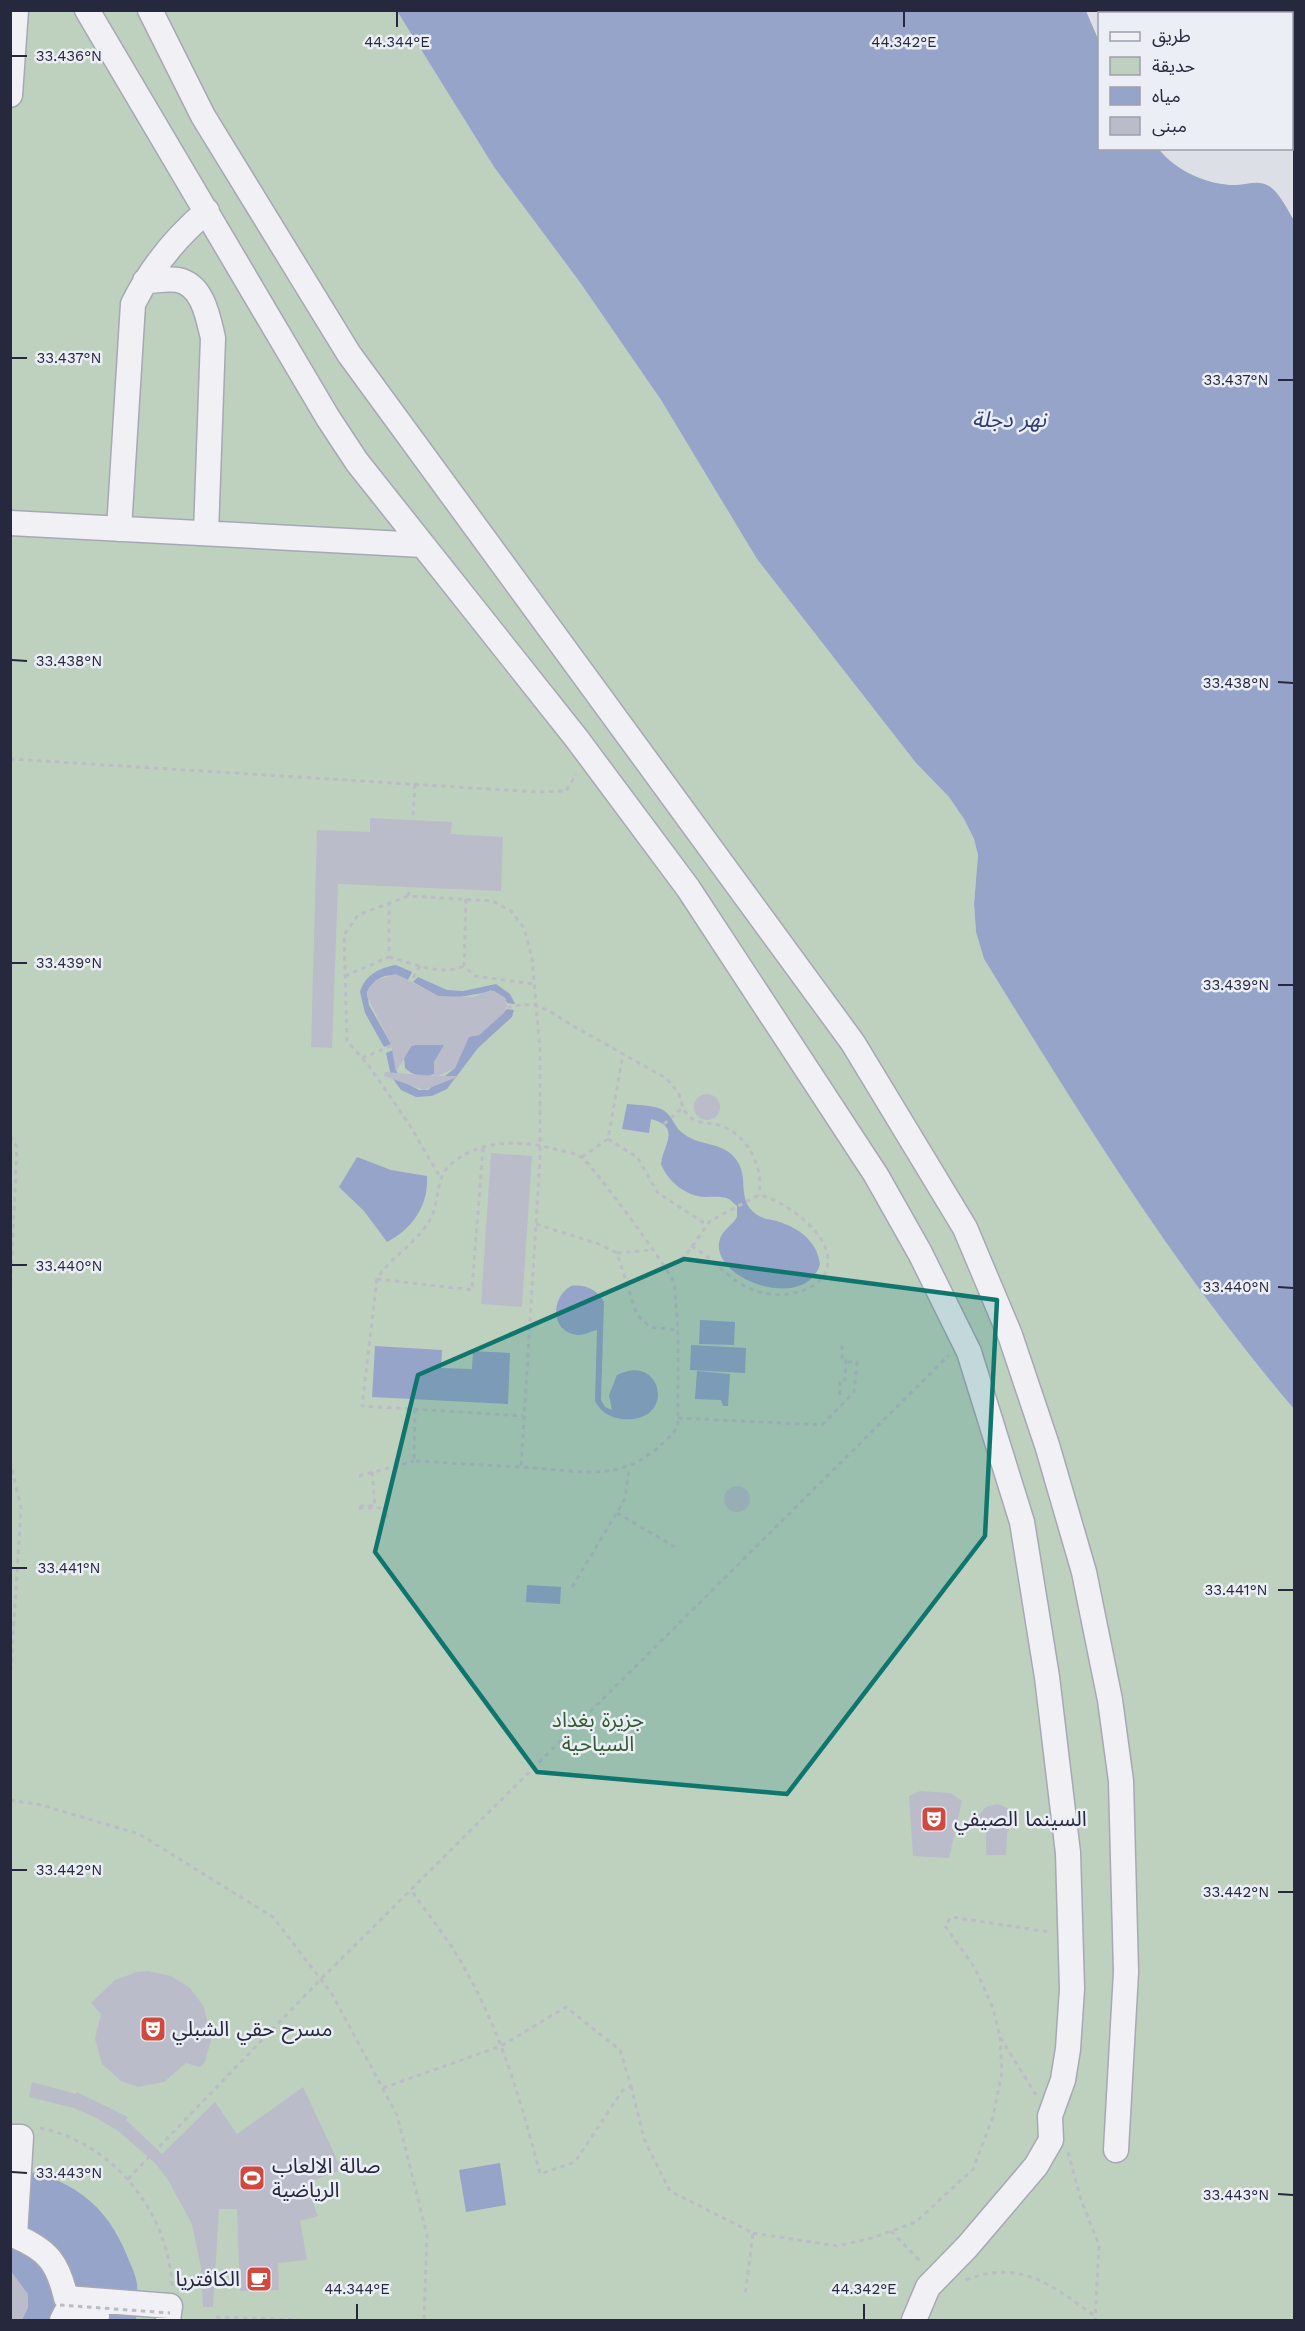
<svg xmlns="http://www.w3.org/2000/svg" width="1305" height="2331" viewBox="0 0 1305 2331" font-family="'Work Sans','Noto Sans Arabic',sans-serif">
<style>
.green{fill:#bed1be}
.water{fill:#97a4c9}
.building{fill:#babcca}
.lines{fill:none;stroke-linecap:round;stroke-linejoin:round}
.minor-casing{stroke:#a6a8b4;stroke-width:27}
.path{stroke:#bbbcc5;stroke-width:3;stroke-dasharray:4.5 4.5;stroke-linecap:butt}
.minor{stroke:#f0f0f5;stroke-width:24}
.path-bridge{stroke:#bbbcc5;stroke-width:3;stroke-dasharray:4.5 4.5;stroke-linecap:butt}
.marked{fill:#0f766e;fill-opacity:0.2;stroke:#0f766e;stroke-width:4.5;stroke-linejoin:round}
.ticks{fill:none;stroke:#26293e;stroke-width:2}
.labels{text-anchor:middle;stroke-width:5;stroke-linejoin:round;paint-order:stroke}
.park-label{font-size:21px;fill:#335a34;stroke:#eceef5}
.poi-label{font-size:21px;fill:#26293e;stroke:#eceef5;text-anchor:start}
.water-label{font-size:22px;font-style:italic;fill:#303f73;stroke:#eceef5}
.ticks-label{font-size:15px;text-anchor:middle;fill:#26293e;stroke:#eceef5;stroke-width:5;stroke-linejoin:round;paint-order:stroke}
</style>
<rect width="100%" height="100%" fill="#dddfe7"/>
<path class="green" d="M10 11H397L494 167 579 281 661 400 757 559 916 763 949 797 964 819 974 839 978 855 974 904 976 932 984 959C1079 1111 1177 1273 1294 1409V2320H11Z"/>
<path class="water" d="M397 11H1086L1099 41 1100 148 1159 149C1175 171 1210 186 1237 185 1248 184 1259 180 1269 186 1280 193 1287 209 1294 220V1409C1175 1270 1080 1114 984 959L976 932 974 904 978 855 974 839 964 819 949 797 916 763 757 559 661 400 579 281 494 167Z
M396 965 412 972 408 980C392 971 376 975 367 992L369 1005 391 1044 384 1047 365 1013 360 992C365 975 379 968 396 965Z
M418 977 447 990 463 991 496 984 510 994 515 1004 507 1003 505 998 494 991 454 998 438 996 413 982Z
M507 1009 514 1010 512 1017 478 1048 447 1089 432 1096 416 1097 401 1090 391 1076 386 1053 393 1050 397 1072 404 1082 419 1090H428L455 1068 469 1036 479 1035Z
M449 1038 434 1062 437 1072C428 1079 414 1077 405 1068L404 1057 411 1046Z
M627 1104C637 1105 653 1105 663 1110 674 1117 674 1128 684 1134 702 1148 726 1140 739 1164 748 1181 737 1200 756 1214 762 1219 770 1219 777 1221 799 1228 817 1241 820 1264 807 1312 714 1281 719 1243 721 1230 731 1227 737 1217V1206L729 1199C721 1196 714 1197 705 1197 686 1196 668 1182 661 1164 663 1145 682 1127 651 1119L649 1133 622 1129Z
M357 1157 391 1170 427 1176C429 1205 412 1230 387 1242L364 1211 339 1187Z
M571 1286C585 1284 598 1290 604 1302L601 1400 605 1407 612 1410 609 1395 617 1375C663 1351 678 1425 621 1419 609 1417 601 1412 595 1401L597 1330C591 1331 585 1335 579 1335 550 1333 550 1298 571 1286Z
M700 1320 735 1322 734 1345 699 1344Z
M691 1345 746 1348 745 1373 690 1370Z
M375 1346 442 1350 441 1368 472 1369 473 1351 510 1353 508 1404 372 1397Z
M697 1371 730 1374 728 1406H723L721 1400 695 1399Z
M527 1585 561 1587 560 1604 526 1602Z
M500 2163 506 2205 466 2212 459 2170Z
M10 2169C68 2175 107 2203 128 2258 131 2266 136 2275 137 2284 138 2295 136 2309 136 2320H11Z"/>
<path class="building" d="M370 818 452 822 451 834 503 837 501 891 338 884 332 1048 311 1047 317 830 370 832Z
M396 974 438 996 473 997 491 990 505 998 507 1006 504 1013 479 1035 469 1037 455 1068 438 1076H460L424 1090 384 1076 385 1072 434 1076V1062L444 1045H412L396 1072 391 1044 367 996 369 988 376 980Z
M694 1107a13 13 0 1 1 26 0a13 13 0 1 1-26 0Z
M491 1153 532 1156 522 1307 481 1304Z
M724 1499a13 13 0 1 1 26 0a13 13 0 1 1-26 0Z
M920 1791 951 1793 962 1801 949 1858 913 1856 909 1796Z
M997 1804 1008 1808 1013 1821 1007 1833 1006 1855H986V1834L977 1817 986 1807Z
M148 1971 171 1976 190 1988 204 2007 211 2040 205 2062 200 2067 186 2063 164 2082 138 2087 121 2081 102 2064 95 2039 101 2014 91 2003 115 1980 137 1972Z
M32 2082 76 2094 77 2092 128 2117 126 2120 162 2154 215 2102 237 2134 303 2087 342 2170 305 2183 318 2216 300 2221 307 2260 278 2263 279 2290 240 2291 237 2209H219L213 2307H203L201 2268 192 2224 168 2180 154 2162 117 2130 96 2118 74 2108 29 2097Z
M10 2270 28 2294V2308L22 2320H10Z"/>
<g class="lines">
<g class="minor-casing">
<path id="minor" d="M87 10 328 418 357 462 577 739 688 888 876 1175 920 1253 969 1352 1022 1522 1047 1677 1068 1853 1072 1989 1068 2049 1063 2080 1050 2116 1051 2140 1036 2166 967 2247 928 2287 914 2320
M150 10 203 116 349 354 853 1043 965 1228 1010 1335 1047 1445 1084 1572 1110 1700 1121 1781 1126 1972 1116 2150
M1292 18 1294 23
M10 95 16 10
M145 281C155 281 168 278 178 280 203 285 208 317 213 338L206 533
M10 523 423 545
M119 529 133 304C151 268 176 237 207 211
M10 2137H21L15 2236C48 2250 58 2263 66 2298L170 2306 168 2320
M62 2320 65 2314 97 2316"/>
</g>
<path class="path" d="M10 759 537 792 566 791 576 774
M415 784 408 896 492 901 511 911 524 928 532 958 540 1050V1159L521 1467C590 1471 628 1487 678 1427 677 1387 680 1345 676 1304 675 1297 676 1288 673 1281 669 1269 591 1163 581 1157 575 1153 566 1152 559 1150 523 1140 482 1138 451 1164 435 1177 440 1200 431 1218 418 1243 391 1256 377 1279L362 1406 524 1416
M408 896 358 915 344 935 347 1041 369 1066 409 1124 440 1177
M466 899 464 966 475 976 534 984
M389 957C414 963 439 977 464 966
M420 966C412 979 406 988 413 1004 434 1049 503 996 537 1006 549 1009 562 1020 573 1026 604 1043 635 1061 666 1078 670 1083 674 1087 678 1093 683 1101 681 1110 690 1117 700 1125 711 1122 721 1126 748 1135 764 1168 759 1195
M345 976 389 957V903
M362 1058 405 1040 426 1017
M664 1124 682 1108
M10 1136 17 1147 10 1299
M608 1139 637 1157 658 1193 707 1225
M582 1157 608 1139 623 1054
M536 1224 599 1244 617 1253 637 1315 650 1327 677 1330
M617 1253 651 1250
M665 1269 686 1255 710 1221 759 1195C781 1199 819 1227 826 1249 839 1290 784 1301 756 1291 730 1282 715 1259 691 1246
M377 1279 472 1290 483 1148
M840 1395V1380H845L846 1357H842V1342
M415 1409 414 1461 521 1467
M678 1418 822 1425 854 1392 857 1362H844
M10 1461 21 1508 10 1686
M372 1472 375 1506H358V1508H387
M359 1476 414 1461
M617 1513 675 1547
M387 1518V1494
M572 1587 625 1499 629 1468
M10 1800 41 1805 139 1834 273 1917 332 1994 397 2115 427 2235 424 2320
M631 2086 644 2139 670 2191 753 2233 745 2296
M383 2088 501 2046 566 2007 620 2050 631 2086 622 2091 575 2162 540 2174C522 2104 501 2032 465 1969 450 1941 429 1916 411 1890
M1036 2095 1000 2037 993 2008 975 1968 945 1926 951 1917 1050 1932
M40 2128C114 2143 168 2212 172 2286
M1068 2152 1081 2200 1099 2245 1095 2320
M128 2179 320 1980 949 1355
M891 2231 922 2263
M753 2233 837 2246 872 2238 916 2222 973 2169 993 2117 1002 2072 1000 2037
M966 2280C1021 2258 1052 2286 1095 2316
M216 2317 300 2320"/>
<use href="#minor" class="minor"/>
<path class="path-bridge" d="M60 2305 170 2313"/>
</g>
<path class="marked" d="M684 1259 997 1300 985 1536 787 1794 537 1772 375 1552 418 1375Z"/>
<path class="ticks" d="M397 27V12M904 27V12M12 56H27M12 358H27M1278 380H1293M12 660 27 661M1278 682 1293 683M12 963H27M1278 985H1293M12 1265H27M1278 1287 1293 1288M12 1568H27M1278 1590H1293M12 1870H27M1278 1892H1293M12 2172 27 2173M1278 2194 1293 2195M357 2319V2304M864 2319V2304"/>
<defs>
<g id="theatre-square" transform="scale(1.35)"><rect x="-9" y="-9" width="18" height="18" rx="4" fill="#d0483e" stroke="#eceef5"/><path d="M-5-5.5Q0-4 5-5.5V0Q5 5 0 6Q-5 5-5 0ZM-3.3-2.5H-1v1.5H-3.3ZM1-2.5H3.3v1.5H1ZM-2.8 1Q0 5.5 2.8 1Z" fill="#fff"/></g>
<g id="stadium-square" transform="scale(1.35)"><rect x="-9" y="-9" width="18" height="18" rx="4" fill="#d0483e" stroke="#eceef5"/><path d="M0-5a6.5 5 0 1 0 0 10a6.5 5 0 1 0 0-10ZM-3.5-1.8h7v3.6h-7Z" fill="#fff"/></g>
<g id="cafe-square" transform="scale(1.35)"><rect x="-9" y="-9" width="18" height="18" rx="4" fill="#d0483e" stroke="#eceef5"/><path d="M-5.5-4.5H6V0H3Q3 3.5 0 3.5H-2.5Q-5.5 3.5-5.5 0ZM3-3.2v2h1.7v-2ZM-6 4.5H4V6H-6Z" fill="#fff"/></g>
</defs>
<g fill-rule="evenodd">
<use href="#theatre-square" x="934" y="1819"/>
<use href="#theatre-square" x="153" y="2029"/>
<use href="#stadium-square" x="252" y="2178"/>
<use href="#cafe-square" x="259" y="2279"/>
</g>
<g class="labels">
<g class="park-label">
<text x="598" y="1727">جزيرة بغداد<tspan x="598" dy="24">السياحية</tspan></text>
</g>
<g class="poi-label">
<text x="954" y="1826">السينما الصيفي</text>
<text x="172" y="2036">مسرح حقي الشبلي</text>
<text x="272" y="2173">صالة الالعاب<tspan x="272" dy="24">الرياضية</tspan></text>
<text x="240" y="2286" text-anchor="end">الكافتريا</text>
</g>
<g class="water-label">
<text x="1009" y="427">نهر دجلة</text>
</g>
</g>
<g class="ticks-label">
<text x="397" y="47">44.344°E</text>
<text x="904" y="47">44.342°E</text>
<text x="69" y="61">33.436°N</text>
<text x="69" y="363">33.437°N</text>
<text x="1236" y="385">33.437°N</text>
<text x="69" y="666">33.438°N</text>
<text x="1236" y="688">33.438°N</text>
<text x="69" y="968">33.439°N</text>
<text x="1236" y="990">33.439°N</text>
<text x="69" y="1271">33.440°N</text>
<text x="1236" y="1292">33.440°N</text>
<text x="69" y="1573">33.441°N</text>
<text x="1236" y="1595">33.441°N</text>
<text x="69" y="1875">33.442°N</text>
<text x="1236" y="1897">33.442°N</text>
<text x="69" y="2178">33.443°N</text>
<text x="1236" y="2200">33.443°N</text>
<text x="357" y="2294">44.344°E</text>
<text x="864" y="2294">44.342°E</text>
</g>
<rect width="1305" height="2331" fill="none" stroke="#26293e" stroke-width="24"/>
<rect x="1098" y="12" width="195" height="138" fill="#eceef5" stroke="#9d9fac" stroke-width="1.5"/>
<rect x="1110" y="32" width="30" height="9" fill="#f0f0f5" stroke="#9d9fac" stroke-width="1.5"/>
<text x="1152" y="42" font-size="18" fill="#26293e">طريق</text>
<rect x="1110" y="57" width="30" height="18" fill="#bed1be" stroke="#9d9fac" stroke-width="1.5"/>
<text x="1152" y="72" font-size="18" fill="#26293e">حديقة</text>
<rect x="1110" y="87" width="30" height="18" fill="#97a4c9" stroke="#9d9fac" stroke-width="1.5"/>
<text x="1152" y="102" font-size="18" fill="#26293e">مياه</text>
<rect x="1110" y="117" width="30" height="18" fill="#babcca" stroke="#9d9fac" stroke-width="1.5"/>
<text x="1152" y="132" font-size="18" fill="#26293e">مبنى</text>
</svg>
